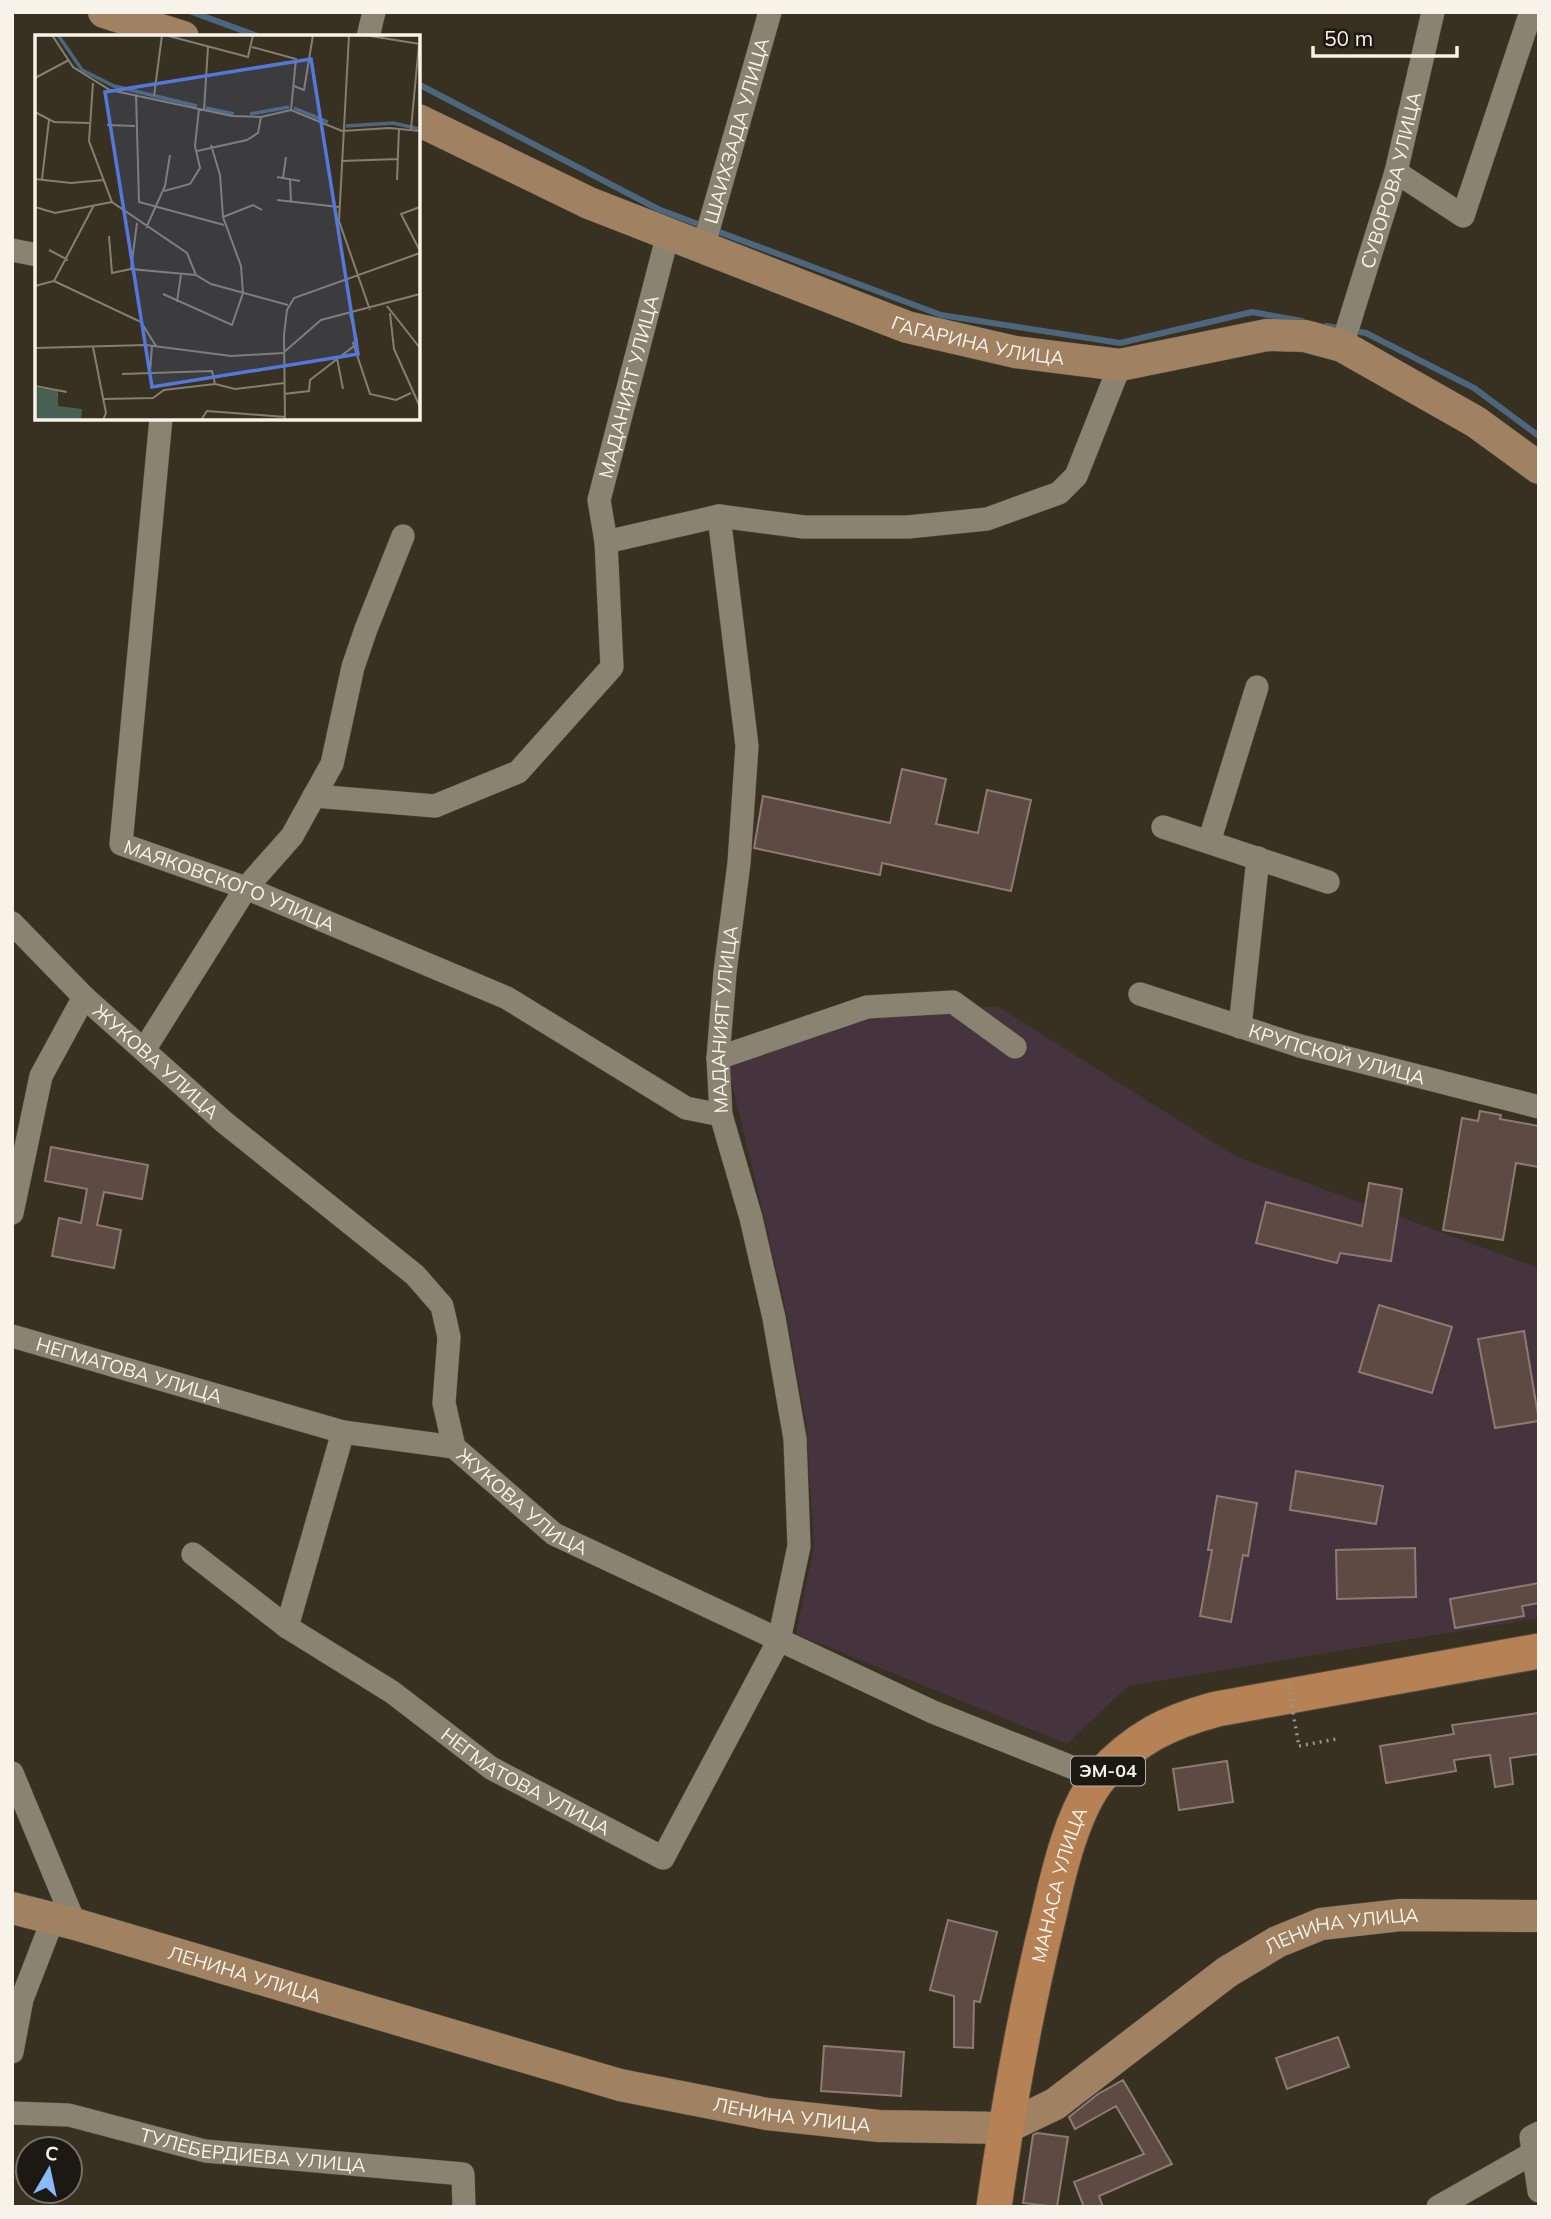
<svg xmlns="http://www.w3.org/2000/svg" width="1551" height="2219" viewBox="0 0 1551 2219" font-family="Mulish,sans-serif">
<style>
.commercial{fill:#45333d}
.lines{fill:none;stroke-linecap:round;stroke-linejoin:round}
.stream{stroke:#4c677d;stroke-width:6}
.building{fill:#5d4b43;stroke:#8e7a72;stroke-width:2}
.street-casing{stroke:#534d40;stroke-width:24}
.secondary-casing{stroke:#534d40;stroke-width:33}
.primary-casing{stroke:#534d40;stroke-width:37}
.path{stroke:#9a9588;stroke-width:3.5;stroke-dasharray:2 5;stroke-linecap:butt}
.street{stroke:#8b8371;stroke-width:23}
.secondary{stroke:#a08263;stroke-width:32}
.primary{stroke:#b68155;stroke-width:35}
.path-bridge{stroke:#9a9588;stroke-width:3.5;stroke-dasharray:2 5;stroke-linecap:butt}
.labels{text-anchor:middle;stroke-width:5;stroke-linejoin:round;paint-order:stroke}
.shield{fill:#1c1912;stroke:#b5b2a8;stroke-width:2}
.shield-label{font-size:18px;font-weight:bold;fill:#f7f3e9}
.street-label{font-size:19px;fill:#f7f3e9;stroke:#1c1912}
.inset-river{fill:none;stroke:#4c677d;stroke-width:3.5}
.inset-road{fill:none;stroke:#847f71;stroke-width:2}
.view{fill:#5477dc;fill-opacity:0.15;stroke:#5477dc;stroke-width:3.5}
.inset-edge{fill:none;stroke:#f7f3e9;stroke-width:3.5}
</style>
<rect width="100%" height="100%" fill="#383121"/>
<path class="commercial" d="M997 1006 1237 1157 1539 1268V1618L1128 1686 1067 1744 796 1634 814 1546 806 1424 784 1301 728 1067 865 1020Z"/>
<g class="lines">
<path class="stream" d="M192 12 260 37
M418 84 658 209 941 315 1120 343 1252 312 1302 321
M1326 326 1366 333 1474 388 1539 436"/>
</g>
<path class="building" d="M902 769 946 779 936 824 978 833 987 790 1031 800 1011 891 882 863 880 875 754 848 763 796 890 823Z
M1480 1111 1501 1115 1500 1119 1539 1126V1167L1516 1163 1503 1240 1443 1230 1462 1118 1478 1121Z
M51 1147 148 1165 142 1199 104 1192 97 1225 121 1230 114 1268 52 1256 59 1218 81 1223 87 1189 45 1181Z
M1369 1183 1402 1189 1391 1261 1340 1253 1337 1263 1256 1243 1266 1202 1362 1226Z
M1379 1305 1452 1327 1432 1393 1359 1372Z
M1524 1331 1539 1421 1495 1428 1478 1339Z
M1296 1471 1383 1486 1376 1524 1290 1510Z
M1217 1496 1257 1503 1248 1556 1243 1555 1231 1622 1200 1616 1212 1550H1208Z
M1415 1548 1416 1597 1337 1599 1336 1550Z
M1539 1583V1603L1522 1606 1524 1616 1455 1628 1450 1599Z
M1539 1713V1754L1510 1758 1513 1784 1495 1787 1490 1755 1454 1760 1456 1771 1386 1783 1380 1746 1454 1734 1452 1725Z
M1227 1761 1233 1802 1179 1810 1173 1769Z
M948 1920 997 1932 980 2002 974 2001 973 2048 954 2047V1996L930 1990Z
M1338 2037 1349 2067 1287 2089 1276 2058Z
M824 2046 904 2052 901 2096 821 2091Z
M1123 2080 1172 2164 1099 2196 1103 2207H1084L1074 2182 1144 2154 1116 2106 1075 2129 1069 2117 1098 2094Z
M1037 2133 1068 2137 1057 2207 1023 2203 1033 2135Z"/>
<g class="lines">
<g class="street-casing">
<g id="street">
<path d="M368 37 374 12"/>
<path d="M1396 172 1463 216 1531 12"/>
<path id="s1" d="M703 248 770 12"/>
<path d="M12 250 37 255"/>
<path id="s2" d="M1342 346 1396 172 1433 12"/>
<path id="s3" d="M161 418 121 844 246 888 507 998 686 1108 721 1115"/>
<path d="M606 542 719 516 804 527H908L987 519 1059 493 1076 476 1120 365"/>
<path id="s4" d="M314 796 435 806 518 772 612 667 606 542 599 500 668 234"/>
<path d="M1163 827 1328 882"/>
<path d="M1209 842 1257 687"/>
<path id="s5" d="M12 923 84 997 224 1122 415 1275 442 1306 449 1337 444 1403 454 1447 554 1534 933 1712 1099 1778"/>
<path id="s6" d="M1140 994 1300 1046 1539 1107"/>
<path d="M1240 1027 1258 858"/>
<path d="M144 1050 246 888 292 836 332 764 353 667 366 629 403 536"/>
<path d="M718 1058 867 1007 953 1002 1015 1047"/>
<path d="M12 1213 41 1076 84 997"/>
<path id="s7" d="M12 1336 343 1432 454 1447"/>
<path id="s8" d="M193 1554 287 1627 392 1692 491 1768 663 1858 779 1640 799 1546 795 1439 774 1318 751 1218 721 1115 718 1058 725 972 739 863 747 746 719 516"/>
<path d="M287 1627 343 1432"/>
<path d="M12 1773 75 1924"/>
<path d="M12 2052 22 1999 53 1919"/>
<path id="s9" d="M12 2113 69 2115 205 2151 463 2174 464 2207"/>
<path d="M1539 2133 1531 2137 1539 2191"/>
<path d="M1438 2207 1533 2153"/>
</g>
</g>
<g class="secondary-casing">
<g id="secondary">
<path d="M104 12 183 37"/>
<path id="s10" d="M418 120 589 203 907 327 1015 352 1120 365 1267 335 1305 336 1342 346 1476 422 1539 468"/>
<path id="s11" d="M12 1908 75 1924 620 2085 767 2114 879 2126 1005 2128 1055 2104 1227 1972 1277 1942 1321 1924 1401 1915 1539 1916"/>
</g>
</g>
<g class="primary-casing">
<g id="primary">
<path id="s12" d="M994 2207C1008 2108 1025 2012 1049 1915 1058 1874 1073 1809 1100 1777 1135 1738 1168 1722 1217 1709L1539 1651"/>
</g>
</g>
<path class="path" d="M1299 1746 1336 1739"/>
<use href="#street" class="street"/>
<use href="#secondary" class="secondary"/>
<use href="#primary" class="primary"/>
<path class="path-bridge" d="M1288 1685 1299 1746"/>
</g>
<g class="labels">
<rect class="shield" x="1071" y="1756.5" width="74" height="29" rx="5"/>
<g class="shield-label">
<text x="1108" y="1777">ЭМ-04</text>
</g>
<g class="street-label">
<text dy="7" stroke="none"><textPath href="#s1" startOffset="122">ШАИХЗАДА УЛИЦА</textPath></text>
<text dy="7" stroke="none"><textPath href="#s2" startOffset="173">СУВОРОВА УЛИЦА</textPath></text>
<text dy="7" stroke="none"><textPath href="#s10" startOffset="604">ГАГАРИНА УЛИЦА</textPath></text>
<text dy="7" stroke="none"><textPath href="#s4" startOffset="637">МАДАНИЯТ УЛИЦА</textPath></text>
<text dy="7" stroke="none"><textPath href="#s3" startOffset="544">МАЯКОВСКОГО УЛИЦА</textPath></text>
<text dy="7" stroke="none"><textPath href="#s8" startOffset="1440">МАДАНИЯТ УЛИЦА</textPath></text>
<text dy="7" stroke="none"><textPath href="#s6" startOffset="206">КРУПСКОЙ УЛИЦА</textPath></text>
<text dy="7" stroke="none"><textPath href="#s5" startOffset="200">ЖУКОВА УЛИЦА</textPath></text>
<text dy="7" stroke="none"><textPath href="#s7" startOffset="122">НЕГМАТОВА УЛИЦА</textPath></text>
<text dy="7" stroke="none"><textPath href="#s5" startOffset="808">ЖУКОВА УЛИЦА</textPath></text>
<text dy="7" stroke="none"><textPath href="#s8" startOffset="404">НЕГМАТОВА УЛИЦА</textPath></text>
<text dy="7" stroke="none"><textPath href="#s12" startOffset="329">МАНАСА УЛИЦА</textPath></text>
<text dy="7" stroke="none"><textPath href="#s11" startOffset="1419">ЛЕНИНА УЛИЦА</textPath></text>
<text dy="7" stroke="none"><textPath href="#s11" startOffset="242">ЛЕНИНА УЛИЦА</textPath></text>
<text dy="7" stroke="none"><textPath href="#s11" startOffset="808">ЛЕНИНА УЛИЦА</textPath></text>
<text dy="7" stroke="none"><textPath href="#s9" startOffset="245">ТУЛЕБЕРДИЕВА УЛИЦА</textPath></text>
</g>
</g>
<g transform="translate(35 35)">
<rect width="385" height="385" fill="#383121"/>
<path d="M0 353 23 356V371L47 374 46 385H0Z" fill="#486153"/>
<path class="inset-river" d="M23 0 47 35 79 51 162 71M171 73 199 79M259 73 293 87M215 79 254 72M311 91 358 88 385 94"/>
<path class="inset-road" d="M17 0 38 32 75 55 197 81 226 82 256 75 307 96 354 93 385 96M130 0 213 22 218 0M314 0 304 186 335 275M329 0 385 9M217 12 261 24 256 75M0 43 34 25M58 48 54 106 77 167 152 218 161 240 176 249 253 270M259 51 269 55 278 0M101 59 104 167 189 190M119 61 127 0M169 75 173 12M0 77 19 87 54 88M72 90 100 91M376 94 384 9M162 116 212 105 223 98 226 82M306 126 363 124M242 142 265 146M248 143 251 122M0 144 36 148 69 145M7 144 14 85M255 145 256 167M362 145 364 93M129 156 155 149 165 133 160 111 164 74M242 165 304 172M0 172 20 178 77 167M188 182 218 170 227 175M102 188 96 234 161 240M111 193 130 151 135 120M74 201 77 238 96 234M384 214 366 179 385 172M14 215 33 225M19 246 106 287 121 311M0 251 19 246 59 170M128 259 197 290 208 258 206 231 188 182 185 140 176 110M142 267 146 240M352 271 385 313M355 278 359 314 385 372M315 279 322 306 318 308 335 359 361 365 376 358M58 312 71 378 68 385M0 313 111 310 196 321 248 318M248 318 286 285 385 259M302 323 308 354M115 337 117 311M87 339 177 336 180 349M0 351 32 357M249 359 274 356 275 345 319 311M68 364 118 363 129 355 180 349 200 354 249 348M166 385 172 376 250 382M250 385 249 300 252 275 259 263 385 218"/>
<path class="view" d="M276 24 323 319 117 352 70 57Z"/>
<rect width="385" height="385" class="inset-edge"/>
</g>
<rect width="1551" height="2219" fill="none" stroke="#f7f3e9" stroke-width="28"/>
<g transform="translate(49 2170) rotate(9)"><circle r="33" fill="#1c1912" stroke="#747068" stroke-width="2"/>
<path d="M0-5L12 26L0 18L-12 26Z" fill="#88bafc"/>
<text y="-10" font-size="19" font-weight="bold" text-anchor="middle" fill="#f7f3e9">С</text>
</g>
<path d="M1313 46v10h144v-10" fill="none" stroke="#f7f3e9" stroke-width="3.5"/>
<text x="1324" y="46" font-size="21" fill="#f7f3e9" stroke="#1c1912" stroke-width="5" paint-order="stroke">50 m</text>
</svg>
